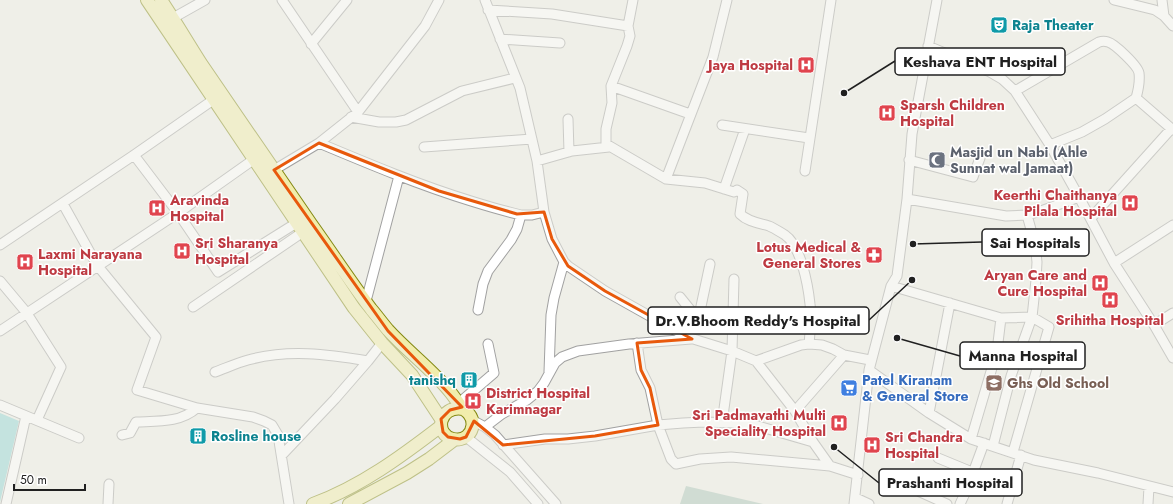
<svg xmlns="http://www.w3.org/2000/svg" width="1173" height="504" viewBox="0 0 1173 504" font-family="Jost,sans-serif">
<style>
.cemetery{fill:#acc5ba}
.pitch{fill:#90d4d4}
.lines{fill:none;stroke-linecap:round;stroke-linejoin:round}
.minor-casing{stroke:#a1a1a1;stroke-width:11}
.major-casing{stroke:#838913;stroke-width:14}
.minor{stroke:#fff;stroke-width:9}
.major{stroke:#f1edac;stroke-width:12}
.marked{fill:none;stroke:#e8590c;stroke-width:3;stroke-linejoin:round}
.labels{text-anchor:middle;stroke-width:3;stroke-linejoin:round;paint-order:stroke}
.culture-label{font-size:14px;font-weight:bold;fill:#0d838f;stroke:#fff;text-anchor:start}
.health-label{font-size:14px;font-weight:bold;fill:#be3a42;stroke:#fff;text-anchor:start}
.worship-label{font-size:14px;font-weight:bold;fill:#5b616d;stroke:#fff;text-anchor:start}
.shop-label{font-size:14px;font-weight:bold;fill:#366cbe;stroke:#fff;text-anchor:start}
.education-label{font-size:14px;font-weight:bold;fill:#785e54;stroke:#fff;text-anchor:start}
.leader{fill:none;stroke:#202020;stroke-width:1.5}
.callout-dot{fill:#202020;stroke:#fff;stroke-width:1.5}
.callout{fill:#fff;stroke:#202020;stroke-width:1.5}
.callout-label{font-size:15px;text-anchor:middle;font-weight:bold;fill:#202020}
</style>
<rect width="100%" height="100%" fill="#efefe8"/>
<path class="cemetery" d="M686 486 763 504H680Z"/>
<path class="pitch" d="M0 413 19 421 0 502Z"/>
<g class="lines">
<g class="minor-casing">
<path id="minor" d="M282 0 358 112
M485 0 520 88 537 161 544 212 552 239 564 262 568 266 605 291 687 337 732 351 756 361 801 345 809 344
M633 0 628 26 630 36 627 46 611 86 612 103 606 129V144L666 179
M727 0 713 57 666 179 705 183 734 192 737 190 743 194 740 214C748 222 759 223 769 226 774 228 780 232 785 235 801 246 808 285 810 304 812 317 810 331 809 344L822 345 833 349 844 355 870 360
M1114 0 1155 10 1164 16 1173 26
M1162 0 1164 16
M488 10 552 14 628 26
M173 18 205 0
M500 39 560 43
M311 44 347 0
M928 46 990 72 1002 79 1015 91 1050 145 1079 197 1114 263 1154 325 1173 358
M611 86 690 114
M1015 91 1099 42C1102 41 1105 41 1108 42 1115 44 1138 66 1139 73 1140 81 1138 91 1136 98
M351 117 379 122H396L406 120 462 91 515 78
M568 119 569 152
M722 125 809 138
M319 143C369 164 419 185 471 201 487 206 504 211 521 215
M1050 145 1082 132 1105 119 1136 98 1173 130
M424 147 532 139
M134 155 178 213 218 272 298 222
M909 160 973 177 980 158
M537 161 572 151 609 147
M274 170 319 143 358 112 425 26 439 0
M805 171 831 0
M724 189 745 129
M907 199 1006 216 1027 215 1041 211 1079 197
M63 204 97 265 156 337 137 390 197 408 253 417 264 421 272 425 278 435 289 504
M1091 218 1171 129
M0 245 134 155 213 100
M1114 263 1173 225
M0 281 26 312 61 367 37 420
M891 286 1001 318 1032 317 1049 327 1013 452
M680 297 697 318
M366 301 399 176
M193 307 303 232
M478 310 483 284 488 271 511 240 517 229 521 215H532L544 212
M1154 325 1173 313
M0 331 178 213 253 160
M687 337 700 311 710 264
M637 343 641 370 650 388 658 425 671 459 676 464 700 459 731 457 830 466
M756 361 795 411 813 442
M869 370 929 413 971 439 1034 460 1098 473 1173 492
M215 372C226 368 237 363 248 360 288 349 327 354 368 361L382 343
M549 372 551 315 554 298 564 262
M459 403 494 373 488 344
M0 405 79 438
M795 411 844 355
M929 413 950 303
M472 420 485 427 495 435 556 504
M722 423 732 351 734 279
M485 427 502 414 527 400 538 391 544 383 555 363 562 357 578 351 629 344 691 339
M122 435 130 433 136 422C158 421 180 423 197 408
M466 437 510 472 538 504
M971 439 997 351 1001 318
M503 445 545 439H568L595 436 658 425 683 423 704 422 734 423 758 426 813 442 830 466 858 475
M993 446 1011 376 1032 317 1036 280 1037 262 1035 244 1027 215
M282 455 335 399 368 361
M938 458 972 472
M920 492 947 504
M856 498 869 504
M6 504 26 416
M108 504 109 484
M854 504 869 370 891 286 897 276 907 199 912 134 937 0
M960 504 967 489 984 443
M1007 504 1021 455
M1148 504 1149 487"/>
</g>
<g class="major-casing">
<path id="major" d="M147 0 354 308 382 343 412 375 441 419
M161 0C175 21 188 43 202 65 238 118 275 171 311 224 331 252 350 281 371 309 377 316 382 323 388 330 408 352 433 370 451 393 455 398 458 403 462 408 464 410 467 411 469 414 474 420 474 430 467 436 464 439 458 440 453 439 434 435 438 405 463 409
M313 504C360 487 402 456 441 426
M349 504 407 473 429 459 454 440"/>
</g>
<use href="#minor" class="minor"/>
<use href="#major" class="major"/>
</g>
<path d="M0 0H1173V504H0ZM319 143 439 191 517 214 544 212 552 239 568 266 605 291 692 339 637 343 641 370 650 388 658 425 595 436 503 445 474 421 466 437 460 439 448 437 443 432 441 419 450 410 462 407 388 331 274 170Z" fill="#efefe8" fill-opacity=".55" fill-rule="evenodd"/>
<path class="marked" d="M319 143 439 191 517 214 544 212 552 239 568 266 605 291 692 339 637 343 641 370 650 388 658 425 595 436 503 445 474 421 466 437 460 439 448 437 443 432 441 419 450 410 462 407 388 331 274 170Z"/>
<defs>
<g id="theatre-square" transform="scale(0.9)"><rect x="-9" y="-9" width="18" height="18" rx="4" fill="#0f9aa8" stroke="#fff"/><path d="M-5-5.5Q0-4 5-5.5V0Q5 5 0 6Q-5 5-5 0ZM-3.3-2.5H-1v1.5H-3.3ZM1-2.5H3.3v1.5H1ZM-2.8 1Q0 5.5 2.8 1Z" fill="#fff"/></g>
<g id="hospital-square" transform="scale(0.9)"><rect x="-9" y="-9" width="18" height="18" rx="4" fill="#e0444e" stroke="#fff"/><path d="M-5-5h3v3.5h4V-5h3V5h-3V1.5h-4V5h-3Z" fill="#fff"/></g>
<g id="mosque-square" transform="scale(0.9)"><rect x="-9" y="-9" width="18" height="18" rx="4" fill="#6b7280" stroke="#fff"/><path d="M3.5-4.9A6 6 0 1 0 3.5 4.9A5 5 0 1 1 3.5-4.9Z" fill="#fff"/></g>
<g id="pharmacy-square" transform="scale(0.9)"><rect x="-9" y="-9" width="18" height="18" rx="4" fill="#e0444e" stroke="#fff"/><path d="M-2-6h4v4h4v4h-4v4h-4v-4h-4v-4h4Z" fill="#fff"/></g>
<g id="building-square" transform="scale(0.9)"><rect x="-9" y="-9" width="18" height="18" rx="4" fill="#0f9aa8" stroke="#fff"/><path d="M-4-6H4V6H1V3H-1V6H-4ZM-2.5-4.3h1.7v1.8h-1.7ZM.8-4.3h1.7v1.8H.8ZM-2.5-1h1.7V.8h-1.7ZM.8-1h1.7V.8H.8Z" fill="#fff"/></g>
<g id="school-square" transform="scale(0.9)"><rect x="-9" y="-9" width="18" height="18" rx="4" fill="#8d6e63" stroke="#fff"/><path d="M0-5L7-2L0 1L-7-2ZM-4 1L0 2.5L4 1V4Q0 6-4 4Z" fill="#fff"/></g>
<g id="supermarket-square" transform="scale(0.9)"><rect x="-9" y="-9" width="18" height="18" rx="4" fill="#3f7fe0" stroke="#fff"/><path d="M-6-5.5h2.5l.6 2H6L4.5 2H-2.5L-4.4-4H-6ZM-1.5 3.2a1.3 1.3 0 1 0 .1 0ZM3 3.2a1.3 1.3 0 1 0 .1 0Z" fill="#fff"/></g>
</defs>
<g fill-rule="evenodd">
<use href="#theatre-square" x="999" y="25"/>
<use href="#hospital-square" x="806" y="65"/>
<use href="#hospital-square" x="887" y="113"/>
<use href="#mosque-square" x="937" y="160"/>
<use href="#hospital-square" x="1130" y="203"/>
<use href="#hospital-square" x="157" y="208"/>
<use href="#hospital-square" x="182" y="251"/>
<use href="#pharmacy-square" x="874" y="255"/>
<use href="#hospital-square" x="25" y="262"/>
<use href="#hospital-square" x="1100" y="283"/>
<use href="#hospital-square" x="1110" y="300"/>
<use href="#building-square" x="469" y="380"/>
<use href="#school-square" x="994" y="383"/>
<use href="#supermarket-square" x="849" y="388"/>
<use href="#hospital-square" x="473" y="401"/>
<use href="#hospital-square" x="839" y="423"/>
<use href="#building-square" x="198" y="436"/>
<use href="#hospital-square" x="872" y="445"/>
</g>
<g class="labels">
<g class="culture-label">
<text x="1012" y="30">Raja Theater</text>
<text x="456" y="385" text-anchor="end">tanishq</text>
<text x="211" y="441">Rosline house</text>
</g>
<g class="health-label">
<text x="793" y="70" text-anchor="end">Jaya Hospital</text>
<text x="900" y="110">Sparsh Children<tspan x="900" dy="16">Hospital</tspan></text>
<text x="1117" y="200" text-anchor="end">Keerthi Chaithanya<tspan x="1117" dy="16">Pilala Hospital</tspan></text>
<text x="170" y="205">Aravinda<tspan x="170" dy="16">Hospital</tspan></text>
<text x="195" y="248">Sri Sharanya<tspan x="195" dy="16">Hospital</tspan></text>
<text x="861" y="252" text-anchor="end">Lotus Medical &amp;<tspan x="861" dy="16">General Stores</tspan></text>
<text x="38" y="259">Laxmi Narayana<tspan x="38" dy="16">Hospital</tspan></text>
<text x="1087" y="280" text-anchor="end">Aryan Care and<tspan x="1087" dy="16">Cure Hospital</tspan></text>
<text x="1110" y="325" text-anchor="middle">Srihitha Hospital</text>
<text x="486" y="398">District Hospital<tspan x="486" dy="16">Karimnagar</tspan></text>
<text x="826" y="420" text-anchor="end">Sri Padmavathi Multi<tspan x="826" dy="16">Speciality Hospital</tspan></text>
<text x="885" y="442">Sri Chandra<tspan x="885" dy="16">Hospital</tspan></text>
</g>
<g class="worship-label">
<text x="950" y="157">Masjid un Nabi (Ahle<tspan x="950" dy="16">Sunnat wal Jamaat)</tspan></text>
</g>
<g class="shop-label">
<text x="862" y="385">Patel Kiranam<tspan x="862" dy="16">&amp; General Store</tspan></text>
</g>
<g class="education-label">
<text x="1007" y="388">Ghs Old School</text>
</g>
</g>
<path class="leader" d="M844 93L895 61M913 244L982 242M912 280L869 320M897 338L960 356M834 447L879 483"/>
<g class="callout-dot">
<circle cx="844" cy="93" r="4"/>
<circle cx="913" cy="244" r="4"/>
<circle cx="912" cy="280" r="4"/>
<circle cx="897" cy="338" r="4"/>
<circle cx="834" cy="447" r="4"/>
</g>
<g class="callout">
<rect x="895" y="48" width="170" height="27" rx="4"/>
<rect x="982" y="229" width="107" height="27" rx="4"/>
<rect x="648" y="307" width="221" height="27" rx="4"/>
<rect x="960" y="342" width="125" height="27" rx="4"/>
<rect x="879" y="469" width="143" height="27" rx="4"/>
</g>
<g class="callout-label">
<text x="980" y="67">Keshava ENT Hospital</text>
<text x="1035" y="248">Sai Hospitals</text>
<text x="758" y="326">Dr.V.Bhoom Reddy's Hospital</text>
<text x="1023" y="361">Manna Hospital</text>
<text x="950" y="488">Prashanti Hospital</text>
</g>
<path d="M14 484v6h71v-6" fill="none" stroke="#202020" stroke-width="2"/>
<text x="20" y="484" font-size="12" fill="#202020" stroke="#ffffff" stroke-width="3" paint-order="stroke">50 m</text>
</svg>
